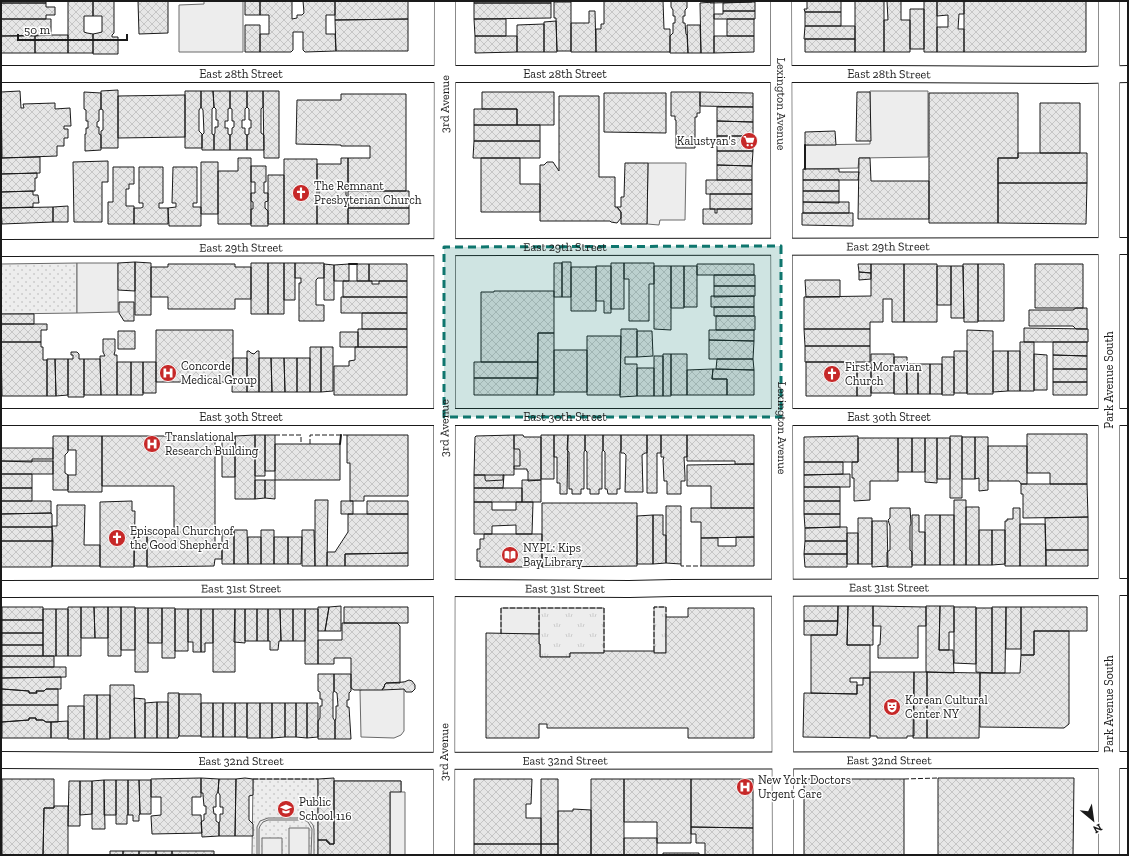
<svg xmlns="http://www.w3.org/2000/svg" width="1129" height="856" viewBox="0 0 1129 856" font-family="'Zilla Slab',serif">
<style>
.grass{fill:url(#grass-tufts);stroke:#6a6a6a}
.park{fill:url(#park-dots);stroke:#6a6a6a}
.built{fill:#ededed;stroke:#6a6a6a}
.building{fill:url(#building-cross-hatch);stroke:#1a1a1a}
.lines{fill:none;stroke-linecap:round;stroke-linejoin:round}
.minor-casing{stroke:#1a1a1a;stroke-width:18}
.major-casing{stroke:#1a1a1a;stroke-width:22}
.minor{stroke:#fff;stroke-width:16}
.major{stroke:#fff;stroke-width:21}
.fence{stroke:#1a1a1a;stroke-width:1;stroke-dasharray:5 2;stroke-linecap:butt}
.wall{stroke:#1a1a1a;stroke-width:2}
.marked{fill:#0f766e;fill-opacity:0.2;stroke:#0f766e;stroke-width:3;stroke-dasharray:8 5;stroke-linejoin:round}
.labels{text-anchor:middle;stroke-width:3;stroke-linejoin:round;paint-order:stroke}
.street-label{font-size:12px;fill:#1a1a1a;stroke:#fff}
.poi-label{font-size:12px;fill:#1a1a1a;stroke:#fff;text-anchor:start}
</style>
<defs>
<pattern id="grass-tufts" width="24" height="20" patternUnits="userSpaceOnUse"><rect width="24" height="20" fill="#ededed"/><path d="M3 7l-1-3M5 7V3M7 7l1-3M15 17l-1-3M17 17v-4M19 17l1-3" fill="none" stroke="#cbcbcb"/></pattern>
<pattern id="park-dots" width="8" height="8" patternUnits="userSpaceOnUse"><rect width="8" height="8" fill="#ededed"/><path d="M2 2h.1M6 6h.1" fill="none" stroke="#cbcbcb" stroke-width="1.8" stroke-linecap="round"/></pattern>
<pattern id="building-cross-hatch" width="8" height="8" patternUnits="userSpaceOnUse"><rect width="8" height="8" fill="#e6e6e6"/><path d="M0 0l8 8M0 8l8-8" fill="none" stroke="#c5c5c5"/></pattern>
</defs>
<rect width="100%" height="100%" fill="#fff"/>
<path class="grass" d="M654 607H666V653H654Z
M539 608H604V653H570V657H540V644H539Z"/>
<path class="park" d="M77 263V313L1 314V264Z
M253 779H318V855H252Z"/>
<path class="built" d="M204 1H243V52H179V5L204 4Z
M870 91H928V157L859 158 858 168 805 169V145L870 144Z
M648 163H686L685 220H660L659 225 647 224Z
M77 263H118V312L77 313Z
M501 608H539V634H501Z
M404 682V731L401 735 394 738 361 737 360 690Z
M334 781H401V792H405V855H390V793H334Z
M268 818H303L309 820 313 825 314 829V855H311L312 829 308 822 304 820H268L263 822 260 826 259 829V855H257V827L260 821Z
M289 828H309V855H289Z
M262 838H282V855H262Z"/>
<path class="building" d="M1 1H46V3H1Z
M68 1H93V16H84V32L87 33 93 34V53H68Z
M93 1H114V33L112 35V37H118V54H93V34L98 33 102 32V16H93Z
M138 1H168V33L139 34Z
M245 1H260V15H245Z
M260 1H292V19L297 18V15H302L304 13 303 1H335V15H326V34H335L336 51 305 52 303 50V32H293V50L291 52H260V34H269V15H260Z
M335 1H408V19L335 20Z
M474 1H551V3H474Z
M604 1H663L664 29H670V52H596V29H601V24H604Z
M671 1H687V8L685 10V16H683V23H685L686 34 687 35 688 53H670V36L673 33V23H675V16H673V10L671 7Z
M710 1H752V2L710 3Z
M807 1H841V12H805L804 9H807Z
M855 1H884V52H855Z
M887 1H901V20H910V52H884V20H888Z
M924 1H937V52H924Z
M937 1H964V14H959L958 29H964V52H937V27H948V15L937 16Z
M964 1H1086V52H964Z
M554 2H571V51H557L556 18H554Z
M714 2V53H701L700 3Z
M752 2H755V11H723V3Z
M1 3H46V7H55V15H46V19H1Z
M474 3H551V18L474 19Z
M910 9H924V49H910Z
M589 11H595L596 52H571V23H589Z
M723 11H755V19H714V14H723Z
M805 12H841V26H805Z
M1 19H51V35L1 36Z
M408 19V51H336L335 20Z
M474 19H506V36H475Z
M727 19H754V36H727Z
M556 21 557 52H544V22Z
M544 24V52H517V25Z
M245 25H260V52H245Z
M687 25H700L701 53H688Z
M805 26H855V39H804Z
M51 35H68V53H35V36Z
M1 36H35V53H1Z
M475 36H517V52L475 53Z
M714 36H754V52L714 53Z
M805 39H855V52H805Z
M118 90V148H101V131L103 130V110L101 109V91Z
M20 91 21 108H24L23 104 55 103V109L70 108 71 126H64V129H68V138H64V146H57V156L2 158 1 92Z
M185 91H201V107L199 110V131L202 134V148H185Z
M201 91H213L214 107 212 109V134L214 135V150H202V135L204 133 203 110 201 107Z
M213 91H230V108L228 109V121H225V128H228V134L230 135V150H214V135L215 133V127H218V120H216V109L214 107Z
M230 91H247V107L245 109V120H242V128H245V134L247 135V150H230V135L232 134V128L234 127V121H232V109L230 108Z
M247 91H263V107L261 109V133L264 135V150H247V135L249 134V128H251V120H249V109L247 107Z
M263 91H279V158H264Z
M84 92 101 93V109L99 110V121L97 122V127H99V134L101 135V150L85 151V134H86V128H88V121H86V110L84 109Z
M482 92H554V125H517V109H482Z
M671 92H700V113H697V117H695V148H676V120H675V116H671Z
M700 92 753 93V107L700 106Z
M857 92H870L871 141H856Z
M604 93H666V133L604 132Z
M929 93H1018V158H998V223H929Z
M341 94H406V191H348V158H370V146H341V145L296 144 297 100H341Z
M185 95V137L118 138V96Z
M559 96H599V177H615V207H617L621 212V218L617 223 611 222 610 221H540V165H544L547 162H553L559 171Z
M1040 103H1080V153H1040Z
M717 107H753V122L717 121Z
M474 109H517V125H474Z
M717 121 753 122V136H717Z
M474 125H540V141H474Z
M835 131 836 145H805V132Z
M717 136H753V151H717Z
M474 141H540V158H473Z
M717 151H753L752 166 717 165Z
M1018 153H1087V183H998V158H1018Z
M40 157V173L1 174V158Z
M238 158H251V224H218V171H238Z
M341 158H348V188L346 190V195L348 198V224H317V198L319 195V190L317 188V164H341Z
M481 158H520V184H540V212H481Z
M859 158H870L871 181H929V219H858Z
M284 159H317V224H284Z
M108 161V182H102V222H74L73 162Z
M201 162H218V214H201Z
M625 163H648L647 224H621V212L617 207H621V197H624Z
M717 165 752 166V180H717Z
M251 166H266V182H264V193H268V201L265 202V208L268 211V226H251V209H253V202L251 201V193H255V182H251Z
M113 167H134V184H129V189H126V206H134V224H108V202H113Z
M139 167H163V203H159V208H168V224H134V208H141L143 207V203H139Z
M173 167H197V203H193V207H201V226H169L168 208 176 207V203H172Z
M803 169H839V172H859L858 180H803Z
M37 173V178H35V191L1 192V174Z
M268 175H284V224H268Z
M706 180H752V194H706Z
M803 180H839V191H803Z
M998 183H1087L1086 224 998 223Z
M33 191V195H38L39 203H33V207L1 208V192Z
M348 191H409V208H348Z
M803 191H839V203L803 202Z
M710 194H752V209H710Z
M803 202H849V213H803Z
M68 206V222H53V207Z
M53 207V222L2 224 1 208Z
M348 208H409V224H348Z
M703 209H715V213H717V209H752V224H703Z
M802 213H853V226L802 225Z
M135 262 151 263V315H135Z
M135 262V291L118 290V263Z
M562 262H571V297H562Z
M251 263H268V314H251Z
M268 263H284V314H268Z
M284 263H295V300H284Z
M295 263H324V278H318L316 280V305H324V321H299V283H301V278H295Z
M554 263H562V297H554Z
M611 263H624V309H611Z
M624 263H654V284H649V321H629V279H624Z
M168 264H235V267H251V299H235V309H168V297H151V267H168Z
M324 264 334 265V300H324Z
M349 264V281H334V265Z
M357 264H369V281H357Z
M369 264H407V281H369Z
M697 264H754V275H697Z
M858 264H871V273L859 272Z
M871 264H904V322H892V299H883V322H870V329H804V297L871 296Z
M904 264H937V322H904Z
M963 264H978V322H964Z
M978 264H1004V321H978Z
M1035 264H1083V308H1035Z
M596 266H611V313H604V301H596Z
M654 266H671V330L654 329Z
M671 266H684V308H671Z
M684 266H697V307H684Z
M937 266H951V305H937Z
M951 266H963L964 318H951Z
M571 267H596V311H571Z
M859 272 871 273V279L859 280Z
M714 275H755V286H714Z
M805 280H840V297H806Z
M343 281H372V284H379V281H407V297H343Z
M714 286H755V296L714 297Z
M494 291H554V333H538V362H481V292H494Z
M711 296H754V307H711Z
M341 297H407V313H341Z
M119 302H134V321H124L119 313Z
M714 307H754V316H714Z
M1076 308H1087V329H1076L1073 326H1029V310H1073Z
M362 313H407V329H362Z
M1 314H34V324H1Z
M716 316H755V330H716Z
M1 324H47V330H41V342H1Z
M1024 328 1088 329V342H1024Z
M358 329H407V347H358Z
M621 329H637V357H625V364H637V396L620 397Z
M804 329H870V346H805Z
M156 330H233V382H156Z
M709 330H754V341L709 340Z
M967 330 993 331V394H967Z
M118 331H135V349H118Z
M637 331H652L653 356 637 357Z
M340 332H358V347H340Z
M538 333H554V395H537Z
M587 336H621L620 395H587Z
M103 339H115V351L114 355H117V395H101L100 356H105L103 352Z
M709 340 754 341 753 359H709Z
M1 342H41V347H43V360H47V396H2Z
M1020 342H1034V391H1020Z
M1053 342H1087V356L1053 355Z
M805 346H870V362H805Z
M310 347H321V392H310Z
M321 347H333V391L321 392Z
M355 347H407V395H334V366H349V361L355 360Z
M554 350H587V392H554Z
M247 351H249L251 353 254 354 257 351H259V392H247Z
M954 351H967V393H954Z
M993 351H1008V391L993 392Z
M1008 351H1020V391H1008Z
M71 352H77L79 354V359H84V397H68V359H73V355H71Z
M663 354H671V396H663Z
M671 354H687V395H671Z
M871 354H894V393H871Z
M1034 354 1047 355V390H1034Z
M1053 355 1087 356V369H1053Z
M654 356H663V396H654Z
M894 357H907V394H894Z
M942 357H954V395H942Z
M233 358H247V392H232Z
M259 358H271L272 392H259Z
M271 358H284L285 392H272Z
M284 358H297V392H285Z
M297 358H310V392H297Z
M47 359H55L56 396H47Z
M55 359H68V395L56 396Z
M84 359H100L101 395H84Z
M717 359H753L754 370 716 369Z
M117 362H131V395H117Z
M131 362H143V395H131Z
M143 362H156V393H143Z
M474 362H538V378H474Z
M806 362H854V364H857V396H806Z
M906 364H918V394H907Z
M918 364H930V394H918Z
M930 364H942V394H930Z
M637 368H654V396H637Z
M857 368H871V396H857Z
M713 369 754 370V395H727V379H712Z
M713 369 712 379H727V395H687V370Z
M1053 369H1087V382H1053Z
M474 378H538L537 395H474Z
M1053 382H1087V395H1053Z
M1027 434H1087V484H1050V473H1027Z
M255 435H265V476H255Z
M255 435V499H235V436Z
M265 435H275V471H265Z
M347 435H408V496H364V501H350V463H347Z
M514 435H523L524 437H541V480L528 481V471H527V469H514Z
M514 435V449H519L520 451V466H514V475H503V480L486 481 485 479V475H474L475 437 476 436Z
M541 435H554V479H541Z
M554 435H568L567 494H560V483H557V457H554Z
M568 435H585V450L584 452V489H581V494H572V489H569V452L567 450Z
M585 435H603V450L602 452V489H599V494H590V489H587V452L585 450Z
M603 435H621V450L620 452V489H617V494H608L607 489H605V452L603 450Z
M621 435H647V453H645L642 455 643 492H625L626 455 624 453H621Z
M647 435H661V453H657V493H647Z
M661 435H687V457H684L685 476V481H681V494H667V481H664L663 460 664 457H661Z
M687 435H754V464H735V461H687Z
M53 436H68V452L65 455V473L68 475V490H53Z
M68 436H102V492H68V475H76V450H68Z
M102 436H215V545H222V559H215L214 566 147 567V533H174V486H102Z
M222 436H235V477H222Z
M858 436V462H804V437Z
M950 436H962V498H950Z
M962 437H975V479H962Z
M975 437H988V490L979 491V478L975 479Z
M858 438H898V481H870V500L854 501V478H852V462H858Z
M898 438H912V472H898Z
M912 438H925V472H912Z
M925 438H937V483L925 482Z
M937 438H950V479H937Z
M275 444H340V480H275Z
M988 446H1027V484H1021L1019 481H988Z
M1 448H53V459H32V462L1 461Z
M1 461H53V474H1Z
M804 462H843V474L804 475Z
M754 464V508H711V486H687V465Z
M1 474H32V488H1Z
M850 474V487H804V475Z
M474 475H504L503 488H474Z
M255 480H265V498L255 499Z
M265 480H275V499L265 498Z
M522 480H541V502H522Z
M1021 484H1087L1088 517 1023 518V494H1021Z
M804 487H840V501H804Z
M1 488H32V501H1Z
M474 488H522V502H474Z
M315 500H328L327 566H315Z
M954 500H966V565H954Z
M1 501H51V513L1 514Z
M132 501V511H135L134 567H100V502Z
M341 501H353V514H341Z
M367 501H408V514H367Z
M804 501H840V514H804Z
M474 502H492V510H516V502H533L532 534H516V525L492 526V534H474Z
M542 503H637V566L542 567Z
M57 505H85L84 545H100V566H52V526H57Z
M666 506H681V564L666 563Z
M966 507H979V565H966Z
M691 508H754V537L701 538V522H691Z
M890 508H910L911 524 910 526V550L912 552V567H887V552L890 550V526L888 520 890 518Z
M1013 508H1020V566H1005V521H1007V519H1013Z
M51 513 52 514V527H1V514Z
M348 514H408V553L345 554V566H327V552H335L348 532Z
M804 514H840V527L805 528Z
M653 515H663V535H666V563L653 564Z
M653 515V564H637V516Z
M912 515H919V532H925V565H912Z
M925 515H940V565H925Z
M940 515H954V565H940Z
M1088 517V550H1046L1045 518Z
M858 518H872V564H858Z
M872 521H887L888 566 872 567Z
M1020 524H1045L1046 566H1020Z
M1 527H52L53 541H1Z
M840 527H847V541H805V528Z
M134 530H147V566H134Z
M222 530H234V564H222Z
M234 530H247L248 564H234Z
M261 530H274V564H261Z
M302 530H314L315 566H302Z
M979 530H992V565H979Z
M992 530H1005V564L992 565Z
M847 533H858V564H847Z
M484 534H542V566H529V567H480V561H477V549H480V539H484Z
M248 537H261V564H248Z
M274 537H288V564H274Z
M288 537H302L301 564H288Z
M736 537H754V566H701V538H718V546H736Z
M1 541H53L52 567H1Z
M805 541H847V554H804Z
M1046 550H1088V566H1046Z
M408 553V566H345V554Z
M804 554H847V567H805Z
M341 606V631H325L329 607Z
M804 606H838V621H804Z
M838 606H848L847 645H870V678H850V682H857V694L811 693V635H837Z
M848 606H873V645H847Z
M873 606 926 607V626H918V658H878V645H880L881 626H873Z
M926 606H940L939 650H953L954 673 926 672Z
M940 606H954V632H949V650H939Z
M2 607H43V620H2Z
M68 607H81V656H68Z
M81 607H94L95 638H81Z
M94 607H108V638H95Z
M108 607H121V656H108Z
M121 607H135V650H121Z
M318 607H329L325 631H318Z
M344 607H408V623H344Z
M954 607H976V664L954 663Z
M992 607H1006L1005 673H992Z
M1006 607H1021V649H1006Z
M1021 607H1087V631H1034V655H1021Z
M135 608H148V672H135Z
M148 608H162V643H148Z
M162 608H175V658H162Z
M688 608H754V738H688V728H547V724H539V738H486V633L539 634V644H540V657H570V653H604V651H654V653H666V617H688Z
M976 608H992V673L976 672Z
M43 609H56V656H43Z
M56 609H68V656H56Z
M175 609H188V651H175Z
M188 609H201V652H193V642H188Z
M201 609H213V643H205V652H201Z
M213 609H235V672H213Z
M235 609H245V643L234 642Z
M245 609H257V641H245Z
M257 609H268V641H257Z
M268 609H280L281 641H279L278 650H270V641H268Z
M280 609H293V641H281Z
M293 609H305V641H293Z
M305 609H318V664H305Z
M2 620H43V633H2Z
M804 621H838L837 635H804Z
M342 623H397L400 626V683H386L385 684 384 687 382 690H354L351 688V658H334V664H318V640H342Z
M1034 631H1069V724L1064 728 980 727V673H1020L1021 655H1034Z
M2 633H43V645H2Z
M2 645H43V656H2Z
M2 656H54V667H2Z
M2 667H66V677L2 678Z
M870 672H914V736H907V738H877V736H870Z
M914 672H927V738H913Z
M927 672 980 673 979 738H927Z
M318 674H334V691L333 693V718L335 721V739H318V721L320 718V706H322V699H320V692L318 691Z
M334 674H351V691L349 693V700H347V707H349L351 739H335V721L336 718V706H338L337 693 334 691Z
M61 677V689H46L44 691H36L37 693H29V691L2 689V678Z
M863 678H870V738L803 737 804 693 857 694V685H863Z
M409 680 412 681 415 685V689L412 692H406L404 689 382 690 384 687 385 684 386 683 404 682Z
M110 685H134L135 738H110Z
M2 689 29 691V693H37L36 691H44L46 689H58V705H2Z
M168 693H179V736L178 737V738H168Z
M179 694H201V736H179Z
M84 695H97V739H84Z
M97 695H110V739H97Z
M134 698 145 699V738H135Z
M157 702H168V738H157Z
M157 702V738H145V703Z
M201 703H213V737H201Z
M213 703H223V737H213Z
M223 703H235V737H223Z
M235 703H247V737H235Z
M247 703H260V738H247Z
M260 703H272V738H260Z
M272 703H285V737L272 738Z
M285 703H296V737H285Z
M296 703H307V738L296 737Z
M307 703H318V737L307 738Z
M2 705H58V722H46L43 720H36V718H29V720L2 722Z
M68 706H84V739H68Z
M29 718H36V720H43L46 722H51V738H2V722L29 720Z
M68 721V738H51V722Z
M201 778 219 779 218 792 216 795V807H213L214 814H216V821L219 823V836L202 837 201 822 204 820V814H206V806H204L203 795V793H201Z
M201 778V797H192V815H201L202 833 152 834 151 816 161 815V797H151V779Z
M245 778 253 779V795L249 796V820L253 824V836H235L236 779Z
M334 778V844H329V842H327V840H318V779Z
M938 778H1074L1073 855H938Z
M2 779H54V808H44L43 855H2Z
M219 779H236L235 836H219V823L220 821V814H223V807H220V795L218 792Z
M474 779H532L531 804H526V818H541V844H474Z
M541 779H558V844H541Z
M591 779H624V855H591Z
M624 779H691V843H657V822H624Z
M691 779H753V828L691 827Z
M804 779H904V855H804Z
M104 780H116V815H104Z
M104 780 105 829H92V781Z
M116 780H128V815H127V824H116Z
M128 780H139L140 814 139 815V821H133V815H128Z
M139 780H151V814H140Z
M69 781H80V826H68Z
M80 781H92V814L80 815Z
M334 781H401V792H390V855H318V840H327V842H329V844H334Z
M54 806H68V855H43L44 808H54Z
M573 809 591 810V855H558V811H573Z
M691 827 753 828V855H705V843H696V834H691Z
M624 838H657V855H624Z
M474 844H541V855H474Z
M541 844H558V855H541Z
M110 851H123V855H110Z
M123 851H139V855H123Z
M139 851H156V855H139Z
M156 851H172V855H156Z
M172 851H214V855H172Z
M663 853H699V855H663Z"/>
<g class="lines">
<g class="minor-casing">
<g id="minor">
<path id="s1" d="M1 74H883L1086 75 1128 74"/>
<path id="s2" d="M1 248 1128 246"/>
<path id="s3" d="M1 417H1128"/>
<path id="s4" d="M1 589 444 588 629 589 673 588 1128 587"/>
<path id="s5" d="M1 760 175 761 1128 760"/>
</g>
</g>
<g class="major-casing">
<g id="major">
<path id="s6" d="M781 1 783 855"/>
<path d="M1109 1V855"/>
<path id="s7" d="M444 855 445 1"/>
</g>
</g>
<use href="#minor" class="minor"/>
<use href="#major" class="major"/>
<path class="fence" d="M275 435H301V444
M310 444V435H347
M681 564V566H701
M501 634V608H539
M539 634V608H604V651
M654 651V607H666V617
M253 779H318
M904 779 938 778"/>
<path class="wall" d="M805 145V169
M349 264H357
M340 444 341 435"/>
</g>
<path class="marked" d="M781 246V417H444V247Z"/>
<defs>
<g id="supermarket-disc" transform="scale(0.9)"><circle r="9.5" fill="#c62828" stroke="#fff"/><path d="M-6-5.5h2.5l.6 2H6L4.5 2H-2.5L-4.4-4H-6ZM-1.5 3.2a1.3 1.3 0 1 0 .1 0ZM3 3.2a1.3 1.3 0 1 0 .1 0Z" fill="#fff"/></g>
<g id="church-disc" transform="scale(0.9)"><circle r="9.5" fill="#c62828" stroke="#fff"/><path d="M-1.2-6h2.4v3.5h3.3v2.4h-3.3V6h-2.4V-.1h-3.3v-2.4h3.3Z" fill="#fff"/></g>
<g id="hospital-disc" transform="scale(0.9)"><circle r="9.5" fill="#c62828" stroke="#fff"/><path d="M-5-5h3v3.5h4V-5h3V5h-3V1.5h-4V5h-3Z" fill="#fff"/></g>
<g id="library-disc" transform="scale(0.9)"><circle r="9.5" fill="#c62828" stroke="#fff"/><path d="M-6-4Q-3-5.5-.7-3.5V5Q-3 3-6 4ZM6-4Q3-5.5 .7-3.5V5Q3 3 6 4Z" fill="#fff"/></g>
<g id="theatre-disc" transform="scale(0.9)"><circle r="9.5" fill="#c62828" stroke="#fff"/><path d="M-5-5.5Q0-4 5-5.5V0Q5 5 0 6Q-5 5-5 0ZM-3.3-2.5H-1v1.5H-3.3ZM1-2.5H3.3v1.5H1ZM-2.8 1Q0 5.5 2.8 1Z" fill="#fff"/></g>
<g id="school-disc" transform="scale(0.9)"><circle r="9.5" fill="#c62828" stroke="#fff"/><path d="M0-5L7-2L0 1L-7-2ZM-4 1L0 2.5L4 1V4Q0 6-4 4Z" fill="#fff"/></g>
</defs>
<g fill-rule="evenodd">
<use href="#supermarket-disc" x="749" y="141"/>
<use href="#church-disc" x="301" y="193"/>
<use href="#hospital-disc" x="168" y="373"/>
<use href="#church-disc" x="832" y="374"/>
<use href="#hospital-disc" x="152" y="444"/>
<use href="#church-disc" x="117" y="538"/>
<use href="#library-disc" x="510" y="555"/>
<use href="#theatre-disc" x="892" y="707"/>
<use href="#hospital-disc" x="745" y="787"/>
<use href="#school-disc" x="286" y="809"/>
</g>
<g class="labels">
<g class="street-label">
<text dy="4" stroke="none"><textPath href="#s1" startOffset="240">East 28th Street</textPath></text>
<text dy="4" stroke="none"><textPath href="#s1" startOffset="564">East 28th Street</textPath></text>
<text dy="4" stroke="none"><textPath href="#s1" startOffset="888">East 28th Street</textPath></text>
<text dy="4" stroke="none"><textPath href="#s7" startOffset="751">3rd Avenue</textPath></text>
<text dy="4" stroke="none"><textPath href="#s6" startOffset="103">Lexington Avenue</textPath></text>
<text dy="4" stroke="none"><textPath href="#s2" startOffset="564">East 29th Street</textPath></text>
<text dy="4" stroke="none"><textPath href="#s2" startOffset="887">East 29th Street</textPath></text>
<text dy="4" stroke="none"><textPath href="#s2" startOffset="240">East 29th Street</textPath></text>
<text transform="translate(1109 380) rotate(-90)" y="4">Park Avenue South</text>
<text dy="4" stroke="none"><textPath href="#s3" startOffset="240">East 30th Street</textPath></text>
<text dy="4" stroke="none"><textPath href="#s3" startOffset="564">East 30th Street</textPath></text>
<text dy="4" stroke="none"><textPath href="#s3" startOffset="888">East 30th Street</textPath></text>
<text dy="4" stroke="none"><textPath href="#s7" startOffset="427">3rd Avenue</textPath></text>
<text dy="4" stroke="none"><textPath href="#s6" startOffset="427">Lexington Avenue</textPath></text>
<text dy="4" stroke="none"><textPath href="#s4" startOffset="888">East 31st Street</textPath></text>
<text dy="4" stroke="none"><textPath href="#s4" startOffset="240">East 31st Street</textPath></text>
<text dy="4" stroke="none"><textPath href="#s4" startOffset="564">East 31st Street</textPath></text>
<text transform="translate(1109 704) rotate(-90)" y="4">Park Avenue South</text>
<text dy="4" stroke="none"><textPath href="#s7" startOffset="103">3rd Avenue</textPath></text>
<text dy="4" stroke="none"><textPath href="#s5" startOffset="564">East 32nd Street</textPath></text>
<text dy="4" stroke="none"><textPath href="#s5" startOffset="888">East 32nd Street</textPath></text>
<text dy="4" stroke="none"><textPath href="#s5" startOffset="240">East 32nd Street</textPath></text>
</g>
<g class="poi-label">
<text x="736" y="145" text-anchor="end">Kalustyan's</text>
<text x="314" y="190">The Remnant<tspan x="314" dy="14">Presbyterian Church</tspan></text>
<text x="181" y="370">Concorde<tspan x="181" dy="14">Medical Group</tspan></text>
<text x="845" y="371">First Moravian<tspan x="845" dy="14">Church</tspan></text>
<text x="165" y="441">Translational<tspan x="165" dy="14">Research Building</tspan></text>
<text x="130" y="535">Episcopal Church of<tspan x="130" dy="14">the Good Shepherd</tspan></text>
<text x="523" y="552">NYPL: Kips<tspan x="523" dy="14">Bay Library</tspan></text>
<text x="905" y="704">Korean Cultural<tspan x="905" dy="14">Center NY</tspan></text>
<text x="758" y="784">New York Doctors<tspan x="758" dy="14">Urgent Care</tspan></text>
<text x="299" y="806">Public<tspan x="299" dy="14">School 116</tspan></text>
</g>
</g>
<rect width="1129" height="856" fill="none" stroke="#1a1a1a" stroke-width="4"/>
<g transform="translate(1093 820) rotate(151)" stroke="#ffffff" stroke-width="3" paint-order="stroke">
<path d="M0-3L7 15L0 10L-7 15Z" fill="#1a1a1a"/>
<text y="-6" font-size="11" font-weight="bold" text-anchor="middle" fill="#1a1a1a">N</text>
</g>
<path d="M18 34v6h109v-6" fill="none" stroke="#1a1a1a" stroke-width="2"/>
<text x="24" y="34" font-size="12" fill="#1a1a1a" stroke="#ffffff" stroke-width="3" paint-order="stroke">50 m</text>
</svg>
